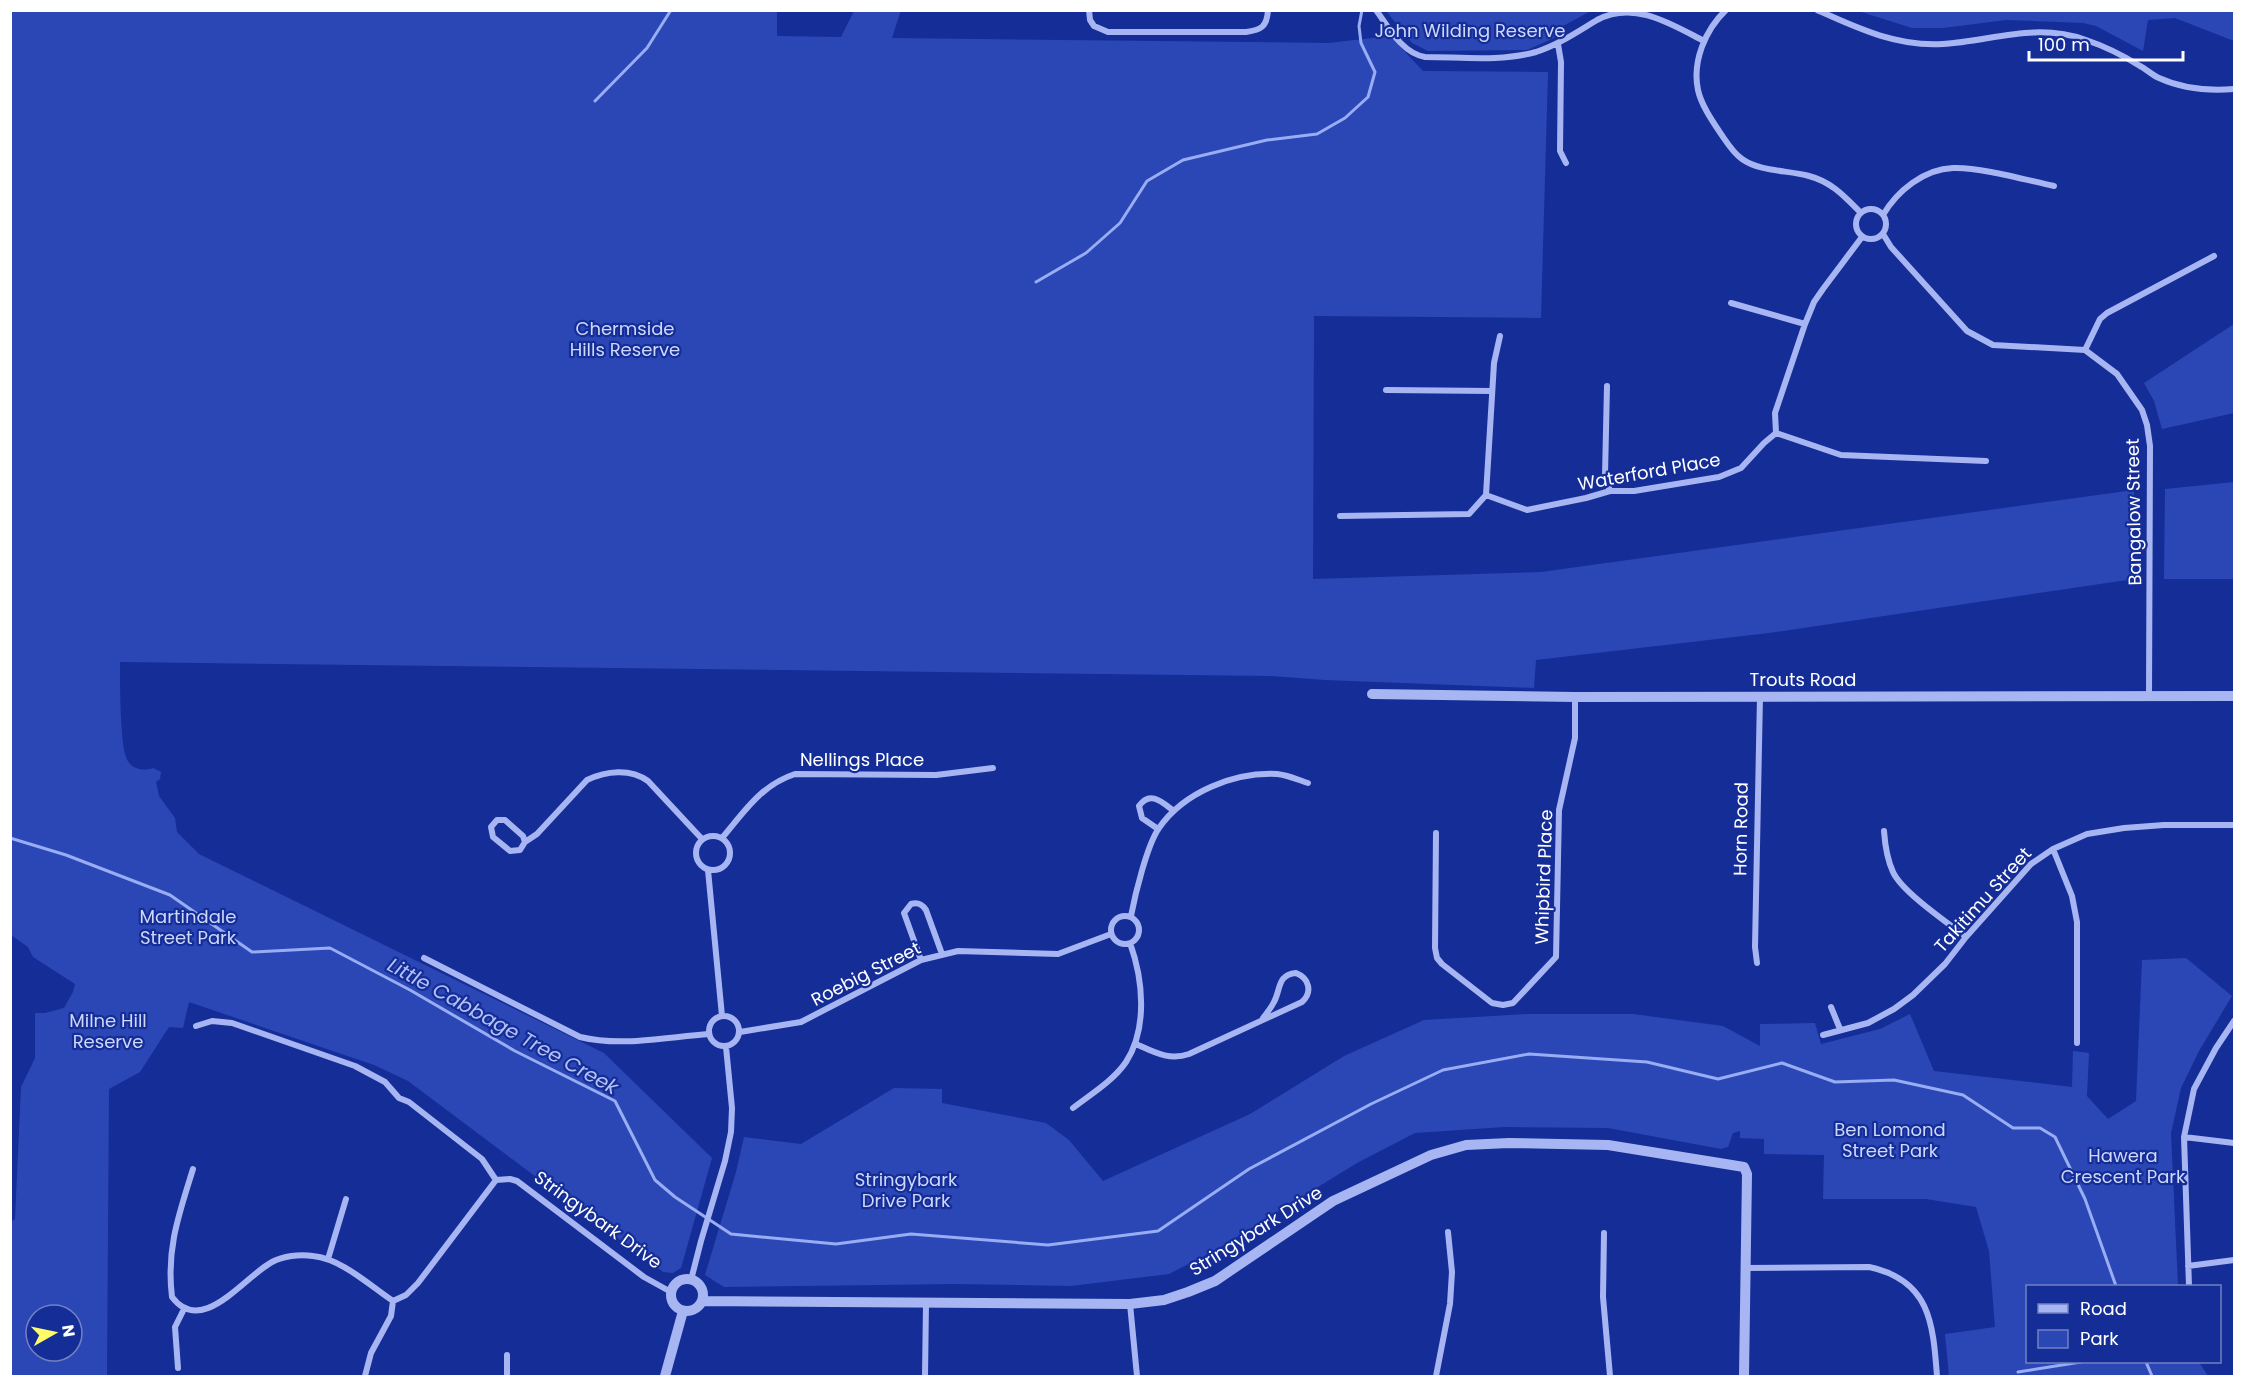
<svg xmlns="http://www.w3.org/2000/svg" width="2245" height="1387" viewBox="0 0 2245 1387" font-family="Poppins,sans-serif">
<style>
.green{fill:#2b47b6;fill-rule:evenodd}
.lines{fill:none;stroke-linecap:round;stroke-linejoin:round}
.stream{stroke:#99adf4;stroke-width:3}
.minor{stroke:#a7b6f2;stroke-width:6}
.tertiary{stroke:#a7b6f2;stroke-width:10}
.labels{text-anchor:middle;stroke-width:4.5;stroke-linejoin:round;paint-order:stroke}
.park-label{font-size:18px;fill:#ced8fc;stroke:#152d97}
.street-label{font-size:18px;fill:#fff;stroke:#152d97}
.water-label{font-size:20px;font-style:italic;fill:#b3c1f8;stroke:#152d97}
</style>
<rect width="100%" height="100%" fill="#152d97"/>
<path class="green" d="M777 10V36L841 37 854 11 901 10 892 38 1328 43 1390 36 1423 71 1548 72 1541 318 1314 316 1313 579 1541 572 2134 490V579L1769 633 1536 660 1534 688 1325 680 1272 676 120 662C120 681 120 741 126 757 130 769 143 772 153 768L161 772 160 779 156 782 159 796 175 818 177 832 199 854 604 1053 712 1158 681 1268 673 1273 663 1272 408 1081 374 1065 189 1002 183 1028 169 1027 140 1072 109 1089 107 1376H11L10 1223 15 1219 21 1087 35 1058V1013H45L64 1008 73 992 75 984 33 957 28 947 11 935V11ZM36 1315H72V1351H36Z
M1386 11H1591L1563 26 1554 38 1527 50 1428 51 1412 43Z
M1858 11H2234V41L2175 18 2148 20 2143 51 2096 26 2083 23 2006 20 1943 28H1912Z
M2234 324V413L2162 429 2154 401 2144 383Z
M2234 482V579H2164L2165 489Z
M2186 958 2232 996 2199 1051 2181 1088 2171 1133 2178 1286H2028V1362H2199L2208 1376H1949L1945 1334 1995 1327 1989 1251 1976 1207 1926 1199H1823L1824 1155 1764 1154V1139L1740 1138V1131L1733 1133 1728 1147 1721 1149 1608 1128 1504 1127 1415 1133 1357 1163 1214 1251 1169 1274 1071 1286 955 1284 724 1287 705 1275 736 1172 744 1137 801 1144 894 1088 942 1089V1103L1046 1123 1069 1140 1103 1181 1250 1114 1344 1056 1424 1020 1528 1014H1633L1723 1026 1760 1046V1024L1815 1023 1821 1044 1880 1029 1910 1014 1934 1071 2072 1087 2073 1051 2089 1053 2087 1096 2108 1119 2136 1101 2142 960Z"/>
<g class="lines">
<path class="stream" d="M595 101 647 48 671 10
M1036 282 1086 253 1120 223 1147 181 1183 160 1267 140 1317 134 1345 118 1368 97 1375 72 1361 43 1359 26 1362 10
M10 838 66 855 170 895 252 952 330 948 410 990 515 1051 615 1101 655 1180 675 1197 731 1234 836 1244 911 1234 1048 1245 1158 1231 1249 1169 1371 1104 1443 1070 1529 1054 1647 1062 1718 1079 1782 1063 1835 1082 1894 1080 1963 1095 2013 1128H2040L2055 1137 2085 1199 2116 1286
M2146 1362 2152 1376
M2018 1372 2081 1362"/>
<path class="minor" d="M1089 10 1090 20 1094 26 1108 32H1246C1261 30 1267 27 1268 10
M1376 10C1389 28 1402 53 1425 57 1461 57 1501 62 1536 52 1558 45 1577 32 1597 20 1634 0 1671 24 1704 41
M1726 10C1705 30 1692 62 1698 90 1701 104 1711 119 1719 131 1726 141 1732 152 1742 159 1760 172 1788 170 1809 176 1832 182 1845 197 1861 213
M1817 10C1857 28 1897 47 1943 44 1992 41 2035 22 2086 40 2104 46 2124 56 2140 66 2146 69 2152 75 2159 78 2183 89 2208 91 2234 89
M1558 44 1561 62 1560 151 1566 163
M1856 224a15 15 0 1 1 30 0a15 15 0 1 1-30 0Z
M1883 215C1897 191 1924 169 1953 168 1980 167 2026 180 2054 186
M1883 234 1891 247 1967 331 1993 345 2085 350 2117 374 2142 410 2147 425 2150 446 2149 696
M1731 303 1805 324
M2085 350 2100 319 2107 313 2214 256
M1607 386 1605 475 1610 491
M1386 390 1492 391
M1776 433 1841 455 1986 461
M1486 495 1494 363 1500 336
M1340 516 1469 514 1486 495 1527 510 1586 498 1610 491H1634L1719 477 1741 468 1764 443 1776 433 1775 413 1805 324 1814 302 1823 289 1862 237
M1158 829 1142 818 1139 806C1150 790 1162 802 1174 811
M1884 831C1885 845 1887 859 1893 872 1902 892 1948 923 1966 937
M1436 833 1435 948 1437 958 1442 964 1492 1003 1503 1005 1513 1003 1556 957 1559 810 1575 738V697
M696 853a17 17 0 1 1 34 0a17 17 0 1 1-34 0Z
M722 838C744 812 761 785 795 774L936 775 993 768
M525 842 523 836 505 820H497L491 827 493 837 510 851 520 850 525 842 537 834 587 780C606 771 630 768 648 781L702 839
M2053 849 2072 896 2077 922V1043
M708 870 722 1016
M1111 930a14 14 0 1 1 28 0a14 14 0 1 1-28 0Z
M1131 916C1135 895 1147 845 1159 828 1184 792 1234 772 1277 774 1288 775 1298 780 1308 783
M424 958 580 1037C621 1047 667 1037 709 1034
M921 960 904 913 911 904C918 902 922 904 926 910L942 954
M1757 963 1755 947 1760 696
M1831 1007 1840 1029
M709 1031a15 15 0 1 1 30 0a15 15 0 1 1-30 0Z
M196 1026 212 1021 232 1023 355 1066 385 1082 399 1098 409 1102 482 1159 496 1180 510 1179 517 1181 644 1277 671 1292
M740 1032 801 1022 921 960 958 951 1058 954 1111 934
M1823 1035 1868 1023 1894 1009 1913 995 1945 964 1966 937 2031 864 2053 849 2087 834 2124 828 2164 825H2234
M1136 1044C1154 1052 1169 1061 1189 1054L1302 1002C1313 992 1309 978 1296 973 1277 975 1281 989 1274 1002 1271 1008 1267 1013 1263 1018
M1073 1108C1091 1094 1113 1081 1126 1062 1148 1028 1143 979 1130 943
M2184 1137 2234 1143
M193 1169C179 1214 166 1249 172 1297 202 1337 244 1277 272 1262 283 1256 299 1254 313 1256 342 1259 369 1285 393 1301
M1604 1233 1603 1297 1610 1376
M328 1259 346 1199
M2188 1266 2234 1260
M1746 1268 1869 1267C1930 1280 1933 1323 1937 1376
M691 1280 701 1241 725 1161 731 1132 732 1108 726 1047
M2189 1286 2184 1137 2194 1089 2216 1048 2234 1021
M1130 1304 1137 1376
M178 1368 175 1327 184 1309
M365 1376 371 1353 391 1316 393 1301 406 1295 418 1283 496 1180
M507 1376V1355
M925 1376 926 1303
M1436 1376 1450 1304 1452 1272 1448 1232"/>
<path class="tertiary" d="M1372 694 1575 697 2234 696
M671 1295a16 16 0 1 1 32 0a16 16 0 1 1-32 0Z
M702 1301 1130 1304 1164 1300 1188 1292 1215 1281 1333 1201 1431 1155 1466 1145 1509 1143 1608 1145 1744 1167 1747 1174 1744 1376
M665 1376 683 1311"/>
</g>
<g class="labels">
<g class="park-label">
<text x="1470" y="37">John Wilding Reserve</text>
<text x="625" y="335">Chermside<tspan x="625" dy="21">Hills Reserve</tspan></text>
<text x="188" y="923">Martindale<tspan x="188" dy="21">Street Park</tspan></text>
<text x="108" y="1027">Milne Hill<tspan x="108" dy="21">Reserve</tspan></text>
<text x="1890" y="1136">Ben Lomond<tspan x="1890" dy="21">Street Park</tspan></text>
<text x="2123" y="1162">Hawera<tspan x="2123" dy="21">Crescent Park</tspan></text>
<text x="906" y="1186">Stringybark<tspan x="906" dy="21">Drive Park</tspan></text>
</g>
<g class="street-label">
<text transform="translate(1649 472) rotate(-10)" y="6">Waterford Place</text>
<text transform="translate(2134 512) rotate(-91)" y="6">Bangalow Street</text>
<text x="1803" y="686">Trouts Road</text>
<text x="862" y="766">Nellings Place</text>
<text transform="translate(1741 829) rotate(-89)" y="6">Horn Road</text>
<text transform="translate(1544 877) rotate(-88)" y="6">Whipbird Place</text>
<text transform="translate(1983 900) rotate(-48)" y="6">Takitimu Street</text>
<text transform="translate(866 974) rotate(-27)" y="6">Roebig Street</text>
<text transform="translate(598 1220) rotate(36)" y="6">Stringybark Drive</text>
<text transform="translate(1256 1231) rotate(-32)" y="6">Stringybark Drive</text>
</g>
<g class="water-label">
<text transform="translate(503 1026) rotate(29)" y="7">Little Cabbage Tree Creek</text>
</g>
</g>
<rect width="2245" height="1387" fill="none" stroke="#ffffff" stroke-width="24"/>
<rect x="2026" y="1285" width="195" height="78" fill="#152d97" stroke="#7381c1" stroke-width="1.5"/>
<rect x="2038" y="1304" width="30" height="9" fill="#a7b6f2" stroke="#7381c1" stroke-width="1.5"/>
<text x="2080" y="1315" font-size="18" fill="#ffffff">Road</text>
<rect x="2038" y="1330" width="30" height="18" fill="#2b47b6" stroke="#7381c1" stroke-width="1.5"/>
<text x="2080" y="1345" font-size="18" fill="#ffffff">Park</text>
<g transform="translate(54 1333) rotate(81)"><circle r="28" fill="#152d97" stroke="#7381c1" stroke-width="1.5"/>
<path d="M0-4.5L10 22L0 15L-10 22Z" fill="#fffa68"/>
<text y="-9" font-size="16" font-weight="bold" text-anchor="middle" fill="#ffffff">N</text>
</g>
<path d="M2029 51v9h154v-9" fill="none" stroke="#ffffff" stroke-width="3"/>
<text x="2038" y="51" font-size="18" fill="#ffffff" stroke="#152d97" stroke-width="4.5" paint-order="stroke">100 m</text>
</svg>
